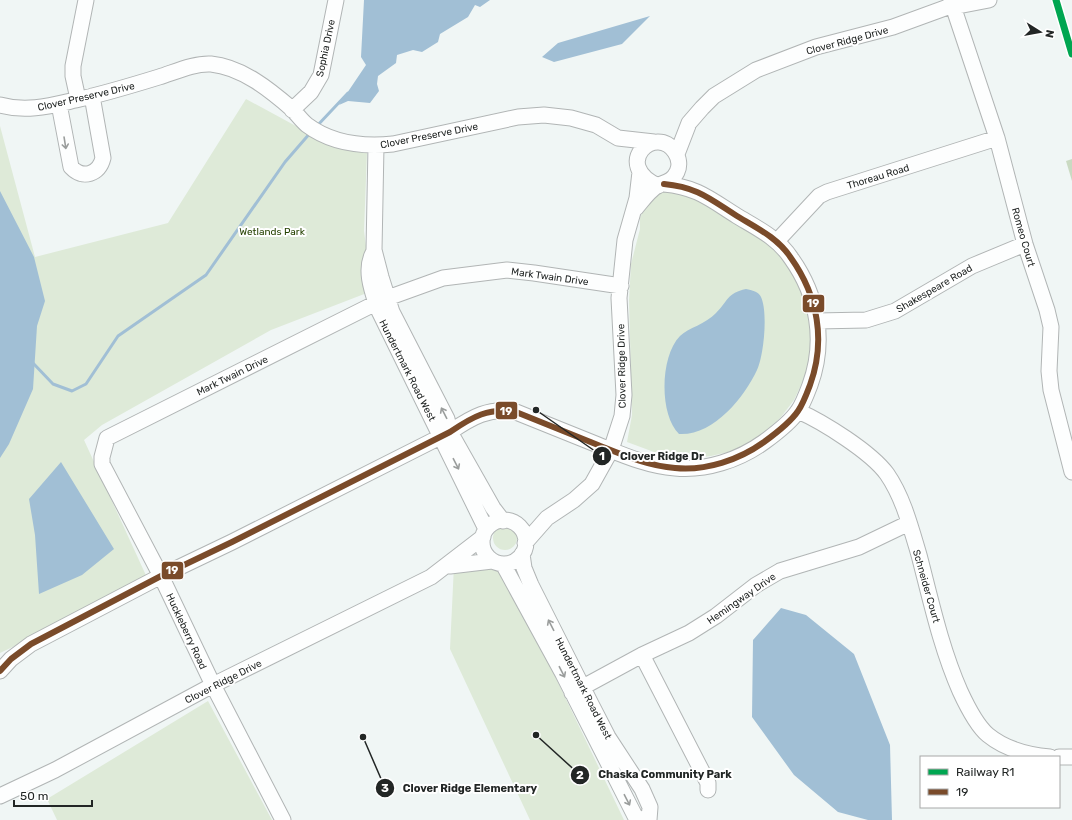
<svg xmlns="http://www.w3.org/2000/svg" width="1072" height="820" viewBox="0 0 1072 820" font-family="Rubik,sans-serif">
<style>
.green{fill:#deead8}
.forest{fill:#cadac2}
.water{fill:#a1bfd5}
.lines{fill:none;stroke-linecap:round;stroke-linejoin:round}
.stream{stroke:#a1bfd5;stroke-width:3}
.minor-casing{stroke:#b1b5b5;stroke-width:17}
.minor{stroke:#fdfefe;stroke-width:15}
.bus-1-casing{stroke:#fff;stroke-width:9}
.bus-1{stroke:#7a4b2a;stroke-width:6}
.rail-1-casing{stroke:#fff;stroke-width:10}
.rail-1{stroke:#00a651;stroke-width:7}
.oneway{stroke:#9a9d9c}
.labels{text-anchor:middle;stroke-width:4;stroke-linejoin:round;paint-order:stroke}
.street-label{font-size:10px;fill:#222625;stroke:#fff}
.park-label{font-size:10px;fill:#254101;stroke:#fff}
.leader{fill:none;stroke:#222625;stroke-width:1.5}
.callout-dot{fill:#222625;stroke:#fff;stroke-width:1.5}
.mark-label{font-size:12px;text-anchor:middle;font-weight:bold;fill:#fff}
.callout-label{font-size:11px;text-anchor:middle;font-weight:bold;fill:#222625;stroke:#fff;stroke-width:4;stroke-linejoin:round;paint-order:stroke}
.line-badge{stroke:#fff;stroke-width:1.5}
.badge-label{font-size:11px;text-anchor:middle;font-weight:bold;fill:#fff}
</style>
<rect width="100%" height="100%" fill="#f0f6f5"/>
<path class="green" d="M246 99 307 132 367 152 364 231 372 291 271 330 102 425 84 440 149 582 0 653V126L35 257 168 223Z
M661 187 685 190 771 241 801 280 814 330 810 366 794 400 781 417 764 433 737 450 711 456 689 459 654 452 627 442 632 415 629 300 631 264 640 229V218L647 201Z
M493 538a12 12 0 1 1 24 0a12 12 0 1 1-24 0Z
M454 565 504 570 624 820H530L450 649Z
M208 701 272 820H57L47 799Z"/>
<path class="forest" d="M1072 159V181L1066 161Z"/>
<path class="water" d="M364 0H490L480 7 475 5 468 17 440 34 438 42 422 52 413 50 397 55 396 63 378 76 377 84 379 91 370 103 348 101 339 105 366 65 361 57Z
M650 16 622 44 554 62 542 57 558 43Z
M0 191 34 257 45 301 37 326 33 389 9 444 0 458Z
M746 289C752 290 759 292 761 297 768 312 764 355 757 370 744 398 713 436 679 434 659 415 660 356 680 336 688 328 706 324 716 313 728 301 727 293 746 289Z
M61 462 114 549 82 575 39 594 35 535 29 499Z
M781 608 806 615 854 654 890 745 892 820H868L838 812 794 775 752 717 753 640Z"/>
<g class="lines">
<path class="stream" d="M316 127 348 93
M32 362 53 384 72 391 86 384 118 336 206 275 285 162 311 132"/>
<g class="minor-casing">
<path id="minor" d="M951 0 997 138 1025 244 1047 310 1051 327 1049 371 1051 390 1072 472
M958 6 989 0
M78 99 73 76V66L86 0
M59 104 71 167C83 180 99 174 103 158L92 96
M0 105C28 113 53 105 80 99 107 93 133 85 159 77 175 72 194 63 211 64 242 67 270 90 292 109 297 114 301 120 307 125 331 143 363 147 393 144L518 117 544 115 571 118 596 125 618 138 654 142
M292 110 311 92 321 75 336 0
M376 146 374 250 381 277 392 312 447 419 450 432 493 508 503 521
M677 154 689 123 702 108 714 96 756 70 816 47 893 27 967 0
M636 208C642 201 649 191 657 186 665 182 672 182 677 172 680 166 679 158 675 152 656 123 611 164 658 186
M777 241 819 196 827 192 997 138
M373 253C364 270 372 291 378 309L486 529
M817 321 866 320 895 311 972 266 1025 244
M798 411C823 422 871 452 887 474 903 497 911 528 919 555 931 601 941 648 960 691 966 704 977 726 988 735 1005 749 1028 755 1050 757
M482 542a22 22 0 1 1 44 0a22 22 0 1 1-44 0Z
M525 543 547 518 574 500 592 484 611 450 622 416 624 395 619 298 625 240 637 198 640 172
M522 554 524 568 531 585 591 704 608 737 642 789 650 807 649 820
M503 564 563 674 635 816 642 820
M450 566 492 561
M642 655 708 783V790
M0 671 11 659 31 644 161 576 232 542 450 432C472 417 489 407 516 412 544 423 571 434 598 445 623 455 648 466 675 468 706 471 739 460 764 442 775 434 790 423 798 411 803 404 807 393 810 385 826 341 818 296 791 258 778 238 757 228 737 216 710 199 697 187 664 184
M572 693 642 655 689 633 716 616 756 585 780 571 859 547 909 523
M1059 757H1072
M0 796 55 770 213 685 431 577 483 537
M283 820 213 685 161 576 102 464V457L107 438 382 300 443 278 507 270 534 273 621 286"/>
</g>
<use href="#minor" class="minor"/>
<g class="bus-1-casing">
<path id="bus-1" d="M0 671 11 659 31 644 161 576 232 542 450 432C472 417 489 407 516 412 544 423 571 434 598 445 623 455 648 466 675 468 706 471 739 460 764 442 775 434 790 423 798 411 803 404 807 393 810 385 826 341 818 296 791 258 778 238 757 228 737 216 710 199 697 187 664 184"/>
</g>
<use href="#bus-1" class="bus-1"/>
<g class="rail-1-casing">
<path id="rail-1" d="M1056 0 1072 54"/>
</g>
<use href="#rail-1" class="rail-1"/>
</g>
<defs><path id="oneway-shaft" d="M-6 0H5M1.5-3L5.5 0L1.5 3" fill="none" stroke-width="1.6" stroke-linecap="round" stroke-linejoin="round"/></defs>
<g class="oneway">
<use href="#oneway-shaft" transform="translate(65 143) rotate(81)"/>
<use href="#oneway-shaft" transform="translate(444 413) rotate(-117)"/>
<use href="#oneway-shaft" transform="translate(456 464) rotate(63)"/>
<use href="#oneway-shaft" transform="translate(551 625) rotate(-117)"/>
<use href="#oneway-shaft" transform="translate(562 672) rotate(63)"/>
<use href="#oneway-shaft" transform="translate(627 800) rotate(63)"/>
</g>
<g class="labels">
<g class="street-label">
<text transform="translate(847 40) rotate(-15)" y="4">Clover Ridge Drive</text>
<text transform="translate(325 48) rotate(-78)" y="4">Sophia Drive</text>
<text transform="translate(86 96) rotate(-13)" y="4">Clover Preserve Drive</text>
<text transform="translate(429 135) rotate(-11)" y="4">Clover Preserve Drive</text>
<text transform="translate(878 176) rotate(-17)" y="4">Thoreau Road</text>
<text transform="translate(1024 237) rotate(74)" y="4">Romeo Court</text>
<text transform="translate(550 276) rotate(8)" y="4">Mark Twain Drive</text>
<text transform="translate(934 288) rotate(-30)" y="4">Shakespeare Road</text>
<text transform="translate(621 366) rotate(-91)" y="4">Clover Ridge Drive</text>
<text transform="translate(408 370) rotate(63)" y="4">Hundertmark Road West</text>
<text transform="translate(232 375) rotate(-26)" y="4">Mark Twain Drive</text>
<text transform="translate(927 586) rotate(74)" y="4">Schneider Court</text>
<text transform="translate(741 598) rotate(-35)" y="4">Hemingway Drive</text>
<text transform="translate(187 631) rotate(65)" y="4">Huckleberry Road</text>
<text transform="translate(223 681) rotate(-27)" y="4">Clover Ridge Drive</text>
<text transform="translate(584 688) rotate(63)" y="4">Hundertmark Road West</text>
</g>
<g class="park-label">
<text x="272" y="235">Wetlands Park</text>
</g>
</g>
<path class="leader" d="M536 410L602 456M536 735L580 775M363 737L385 788"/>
<g class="callout-dot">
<circle cx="536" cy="410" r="4"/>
<circle cx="536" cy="735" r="4"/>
<circle cx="363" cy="737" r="4"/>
<circle cx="602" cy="456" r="10"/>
<circle cx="580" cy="775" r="10"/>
<circle cx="385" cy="788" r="10"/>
</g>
<g class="mark-label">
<text x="602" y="460">1</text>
<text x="580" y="779">2</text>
<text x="385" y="792">3</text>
</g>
<g class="callout-label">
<text x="662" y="460">Clover Ridge Dr</text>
<text x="665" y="778">Chaska Community Park</text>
<text x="470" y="792">Clover Ridge Elementary</text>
</g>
<g class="line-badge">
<rect x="802" y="294" width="23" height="19" rx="4" fill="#7a4b2a"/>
<rect x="495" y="401" width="23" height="19" rx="4" fill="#7a4b2a"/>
<rect x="161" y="561" width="23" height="19" rx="4" fill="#7a4b2a"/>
</g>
<g class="badge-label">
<text x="813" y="307">19</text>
<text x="506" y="415">19</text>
<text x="172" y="574">19</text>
</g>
<rect x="920" y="756" width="140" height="52" fill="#ffffff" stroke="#a7a8a8"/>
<rect x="928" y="769" width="20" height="6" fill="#00a651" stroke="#a7a8a8"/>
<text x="956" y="776" font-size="12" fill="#222625">Railway R1</text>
<rect x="928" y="789" width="20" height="6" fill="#7a4b2a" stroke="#a7a8a8"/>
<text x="956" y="796" font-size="12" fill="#222625">19</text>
<g transform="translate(1040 32) rotate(101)" stroke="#ffffff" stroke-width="3" paint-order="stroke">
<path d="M0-3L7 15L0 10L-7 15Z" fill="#222625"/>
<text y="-6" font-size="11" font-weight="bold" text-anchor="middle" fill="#222625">N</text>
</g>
<path d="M14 800v6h78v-6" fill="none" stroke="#222625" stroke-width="2"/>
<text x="20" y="800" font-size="12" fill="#222625" stroke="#ffffff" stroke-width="3" paint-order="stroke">50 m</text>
</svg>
